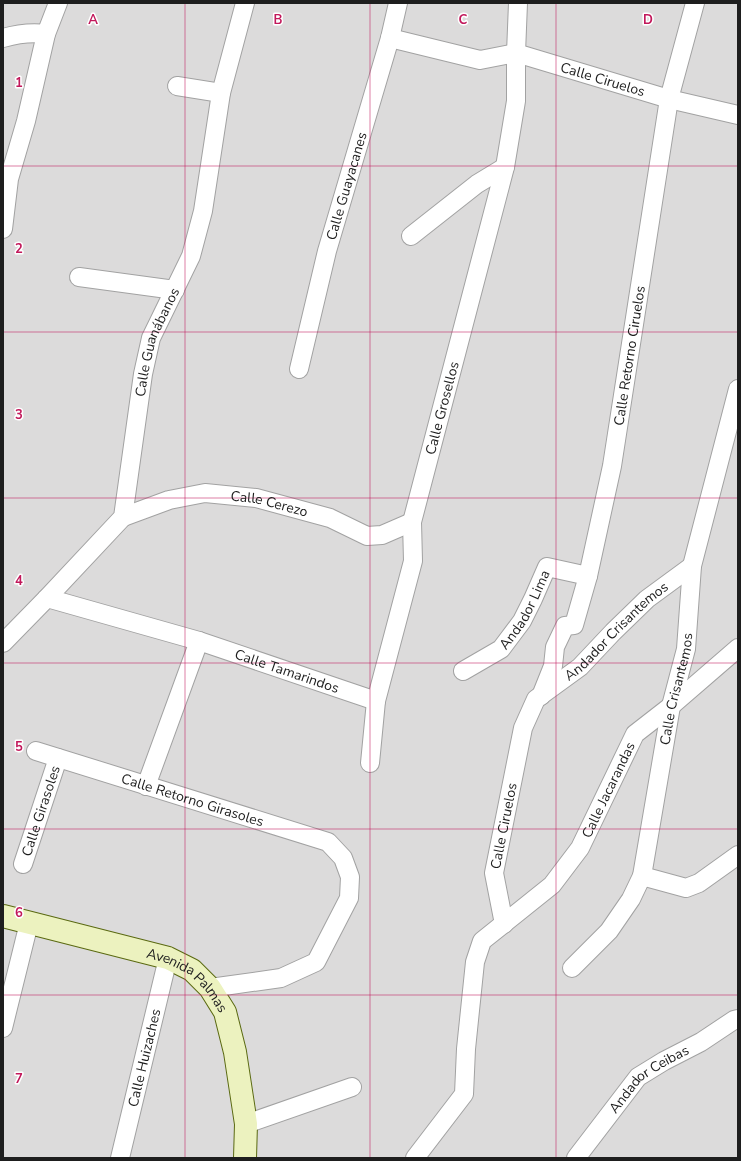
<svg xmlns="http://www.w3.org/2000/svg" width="741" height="1161" viewBox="0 0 741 1161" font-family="'Nunito Sans',sans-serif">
	<rect width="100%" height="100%" fill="#eeece6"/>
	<rect fill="#dcdbdb" x="3" y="3" width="735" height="1155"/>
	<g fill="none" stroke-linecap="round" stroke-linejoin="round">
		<defs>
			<g id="street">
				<path d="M3 38C17 34 31 32 46 34"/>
				<path id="s1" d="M390 38 480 60 516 53 669 99 738 115"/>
				<path d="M177 86 221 93"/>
				<path d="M3 229 9 179 26 121 46 34 58 3"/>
				<path d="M411 236 477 184 505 167"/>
				<path d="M79 277 175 290"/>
				<path id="s2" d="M299 369 327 251 390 38 398 3"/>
				<path id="s3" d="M123 517 169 500 205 493 256 498 330 518 367 536 382 535 412 522"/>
				<path id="s4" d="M47 598 199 641 376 701"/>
				<path id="s5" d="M3 643 47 598 123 517 143 374 151 338 191 256 203 211 221 93 245 3"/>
				<path id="s6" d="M463 671 501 649 522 621 533 599 547 567 588 576"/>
				<path id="s7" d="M541 696 553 666 555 647 565 626 574 625 588 576 612 466 669 99 695 3"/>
				<path id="s8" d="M36 751 328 842 343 858 350 877 349 898 316 962 281 978 210 988"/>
				<path id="s9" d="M370 763 376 701 413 561 412 522 505 167 516 101V53L518 3"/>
				<path d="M146 786 199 641"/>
				<path id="s10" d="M23 864 58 758"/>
				<path d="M642 876 686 888 699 883 738 855"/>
				<path id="s11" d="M504 924 494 873 523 728 536 699 580 667 613 632 647 599 692 566"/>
				<path id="s12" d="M572 968 609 931 631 899 642 876 671 706 686 649 692 566 738 389"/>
				<path d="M3 1028 29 923"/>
				<path d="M246 1124 352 1087"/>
				<path id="s13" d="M120 1158 168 958"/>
				<path id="s14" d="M415 1158 464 1094 466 1049 475 962 482 941 552 885 580 848 635 734 671 706 738 648"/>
				<path id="s15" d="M576 1158 638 1077 664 1061 701 1042 734 1020 738 1019"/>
			</g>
			<g id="secondary">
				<path id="s16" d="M3 916 168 958 192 970 210 988 225 1012 235 1052 246 1124 245 1158"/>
			</g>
		</defs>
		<use href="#street" stroke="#a2a2a2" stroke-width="20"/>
		<use href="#secondary" stroke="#5a6911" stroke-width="24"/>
		<use href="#street" stroke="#fff" stroke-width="18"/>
		<use href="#secondary" stroke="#ecf2bf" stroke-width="22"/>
	</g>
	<path fill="none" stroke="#c2185b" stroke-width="1" stroke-opacity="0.55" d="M185 3V1158M370 3V1158M556 3V1158M3 166H738M3 332H738M3 498H738M3 663H738M3 829H738M3 995H738"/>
	<g text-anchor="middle" stroke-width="3" stroke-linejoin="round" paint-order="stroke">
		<g font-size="14" fill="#1e1e1e" stroke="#fff">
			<text dy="5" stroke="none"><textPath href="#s1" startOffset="220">Calle Ciruelos</textPath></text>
			<text dy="5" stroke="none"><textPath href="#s2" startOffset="189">Calle Guayacanes</textPath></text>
			<text dy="5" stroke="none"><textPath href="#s5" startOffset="353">Calle Guanábanos</textPath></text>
			<text dy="5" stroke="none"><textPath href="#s7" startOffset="359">Calle Retorno Ciruelos</textPath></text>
			<text dy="5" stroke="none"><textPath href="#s9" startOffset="364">Calle Grosellos</textPath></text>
			<text dy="5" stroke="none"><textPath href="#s3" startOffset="151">Calle Cerezo</textPath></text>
			<text dy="5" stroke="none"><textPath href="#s6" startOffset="90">Andador Lima</textPath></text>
			<text dy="5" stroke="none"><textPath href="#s11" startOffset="337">Andador Crisantemos</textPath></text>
			<text dy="5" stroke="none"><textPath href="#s4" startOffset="251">Calle Tamarindos</textPath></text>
			<text dy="5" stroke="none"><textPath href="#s12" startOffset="307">Calle Crisantemos</textPath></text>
			<text dy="5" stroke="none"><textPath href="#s14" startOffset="436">Calle Jacarandas</textPath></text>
			<text dy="5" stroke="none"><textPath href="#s8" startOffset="164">Calle Retorno Girasoles</textPath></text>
			<text dy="5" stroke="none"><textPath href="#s10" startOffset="56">Calle Girasoles</textPath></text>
			<text dy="5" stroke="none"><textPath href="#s11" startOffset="100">Calle Ciruelos</textPath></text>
			<text dy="5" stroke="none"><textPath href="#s16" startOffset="199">Avenida Palmas</textPath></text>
			<text dy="5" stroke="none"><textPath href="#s13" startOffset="103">Calle Huizaches</textPath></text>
			<text dy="5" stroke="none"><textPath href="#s15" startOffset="109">Andador Ceibas</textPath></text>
		</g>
	</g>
	<g font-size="13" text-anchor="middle" font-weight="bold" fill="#c2185b" stroke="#fff" stroke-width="3" stroke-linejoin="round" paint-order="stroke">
		<text x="93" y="24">A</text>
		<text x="278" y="24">B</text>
		<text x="463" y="24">C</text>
		<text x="648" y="24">D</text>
		<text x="19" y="87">1</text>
		<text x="19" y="253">2</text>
		<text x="19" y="419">3</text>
		<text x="19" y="585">4</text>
		<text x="19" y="751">5</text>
		<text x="19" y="917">6</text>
		<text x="19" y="1083">7</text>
	</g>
	<rect width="741" height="1161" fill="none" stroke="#1e1e1e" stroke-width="8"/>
</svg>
